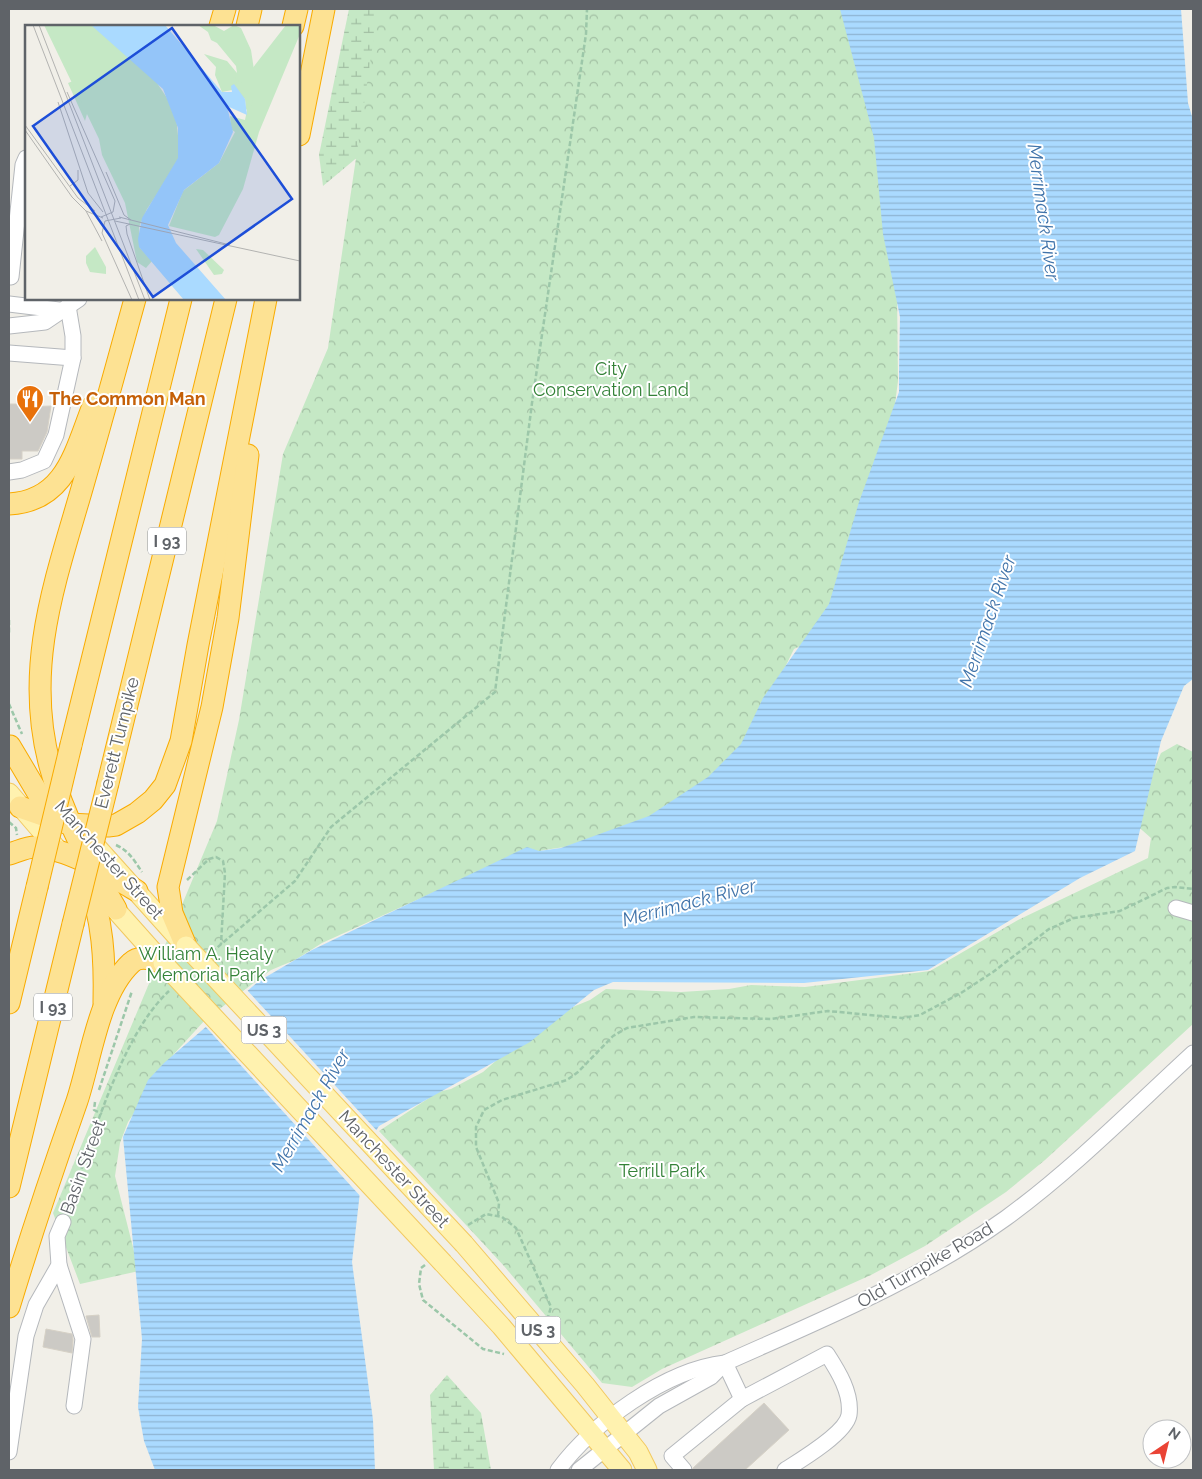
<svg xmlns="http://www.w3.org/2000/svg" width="1202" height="1479" viewBox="0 0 1202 1479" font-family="Raleway,sans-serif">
	<defs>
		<pattern id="wetland-marsh" width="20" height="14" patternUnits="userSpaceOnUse" patternTransform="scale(1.25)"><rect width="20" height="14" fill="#c5e8c5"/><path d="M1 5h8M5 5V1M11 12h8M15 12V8" fill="none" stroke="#a3c0a4"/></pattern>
		<pattern id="park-crowns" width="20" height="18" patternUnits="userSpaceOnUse" patternTransform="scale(1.25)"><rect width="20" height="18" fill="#c5e8c5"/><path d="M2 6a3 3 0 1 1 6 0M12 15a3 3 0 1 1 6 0" fill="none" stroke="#a3c0a4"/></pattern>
		<pattern id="water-rules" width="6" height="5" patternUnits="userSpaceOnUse" patternTransform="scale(1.25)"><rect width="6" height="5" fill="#aadaff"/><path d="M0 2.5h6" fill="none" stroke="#8eb4d2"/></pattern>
	</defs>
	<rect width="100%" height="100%" fill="#f1efe8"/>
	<g fill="url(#wetland-marsh)">
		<path d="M349 9H524L505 34 323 186 319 155Z"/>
		<path d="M447 1375 481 1413 491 1470H434L430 1395Z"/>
	</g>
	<g fill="url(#park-crowns)">
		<path d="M378 9H846L864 61 897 290 898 381 891 435 869 527 813 640 794 649 750 738 689 807 592 843 544 850 505 860 322 943 295 960 271 970 205 1020 174 1054 128 1122 120 1143 115 1176 139 1271 80 1284 53 1213 217 821 239 720 283 454 328 348Z"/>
		<path d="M1177 744 1193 752V1024L1045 1160 1006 1192 925 1246 871 1275 662 1369 632 1387 602 1383 504 1266 379 1131 438 1092 451 1089 483 1072 498 1059 525 1040 537 1036 558 1013 590 1000 606 989 681 992 729 989 751 985 805 987 930 971 1018 920 1148 858 1151 838 1134 823 1144 791 1161 753Z"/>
	</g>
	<path fill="url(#water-rules)" d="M840 9H1181L1188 103 1193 120V679L1184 686 1161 741 1135 851 1080 878 928 970 804 983 613 982 594 990 530 1042 379 1126 365 1148 352 1262 373 1420 375 1470H155L144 1441 138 1407 142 1339 123 1137 148 1080 164 1063 259 981 312 950 527 847 539 851 561 848 649 816 708 777 741 744 763 698 829 604 859 502 899 392V372L900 317 883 234 874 138Z"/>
	<path fill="#f1efe8" d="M246 989 378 1132 368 1149 362 1198 204 1025Z"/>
	<g fill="#cccac5" stroke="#d6d1c6">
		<path d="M9 404H21V407L51 406 47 432 38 451H22V459H9Z"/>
		<path d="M99 1315 100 1337H92L86 1316Z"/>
		<path d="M46 1329 72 1334 73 1340 72 1353 43 1347Z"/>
		<path d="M764 1403 789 1430 745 1470H693V1468Z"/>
	</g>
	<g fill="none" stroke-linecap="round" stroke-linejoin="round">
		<defs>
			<g id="minor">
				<path d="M11 277 23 165 26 158"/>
				<path d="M9 304 59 310"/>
				<path d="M9 326 45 322 79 299"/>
				<path d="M9 353 73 358"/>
				<path d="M9 472 22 470 44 461 56 435 73 358V336L68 306"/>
				<path d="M1176 908 1193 913"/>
				<path d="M59 1265 83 1339 74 1406"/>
				<path d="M725 1363 742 1399"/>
				<path d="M9 1452 26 1336 36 1305 59 1265 57 1236 63 1222"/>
				<path d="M558 1470C593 1423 665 1370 725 1363 821 1320 920 1280 1006 1218 1073 1169 1132 1109 1193 1053"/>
				<path d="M579 1470 659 1406 711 1377 725 1363"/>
				<path d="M684 1470 672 1456 742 1399 827 1354C838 1371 852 1393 849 1415 846 1433 801 1460 785 1470"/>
			</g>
			<g id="major">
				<path d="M9 793 57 849"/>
				<path d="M85 834 180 940"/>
				<path d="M106 899 163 963"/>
				<path d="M464 1244 585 1385 638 1452 647 1470"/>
				<path d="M443 1263 501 1326 622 1470"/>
			</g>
			<g id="highway">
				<path d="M220 26 225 9"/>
				<path d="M247 26 251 9"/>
				<path d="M293 26 297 9"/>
				<path d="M299 135 324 9"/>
				<path d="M9 504C66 501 75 451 93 406"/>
				<path d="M71 745 181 299"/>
				<path d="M10 746 55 822"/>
				<path d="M108 783 226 299"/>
				<path d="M20 807 69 824 108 826 116 825 137 813 153 800 165 785 181 741 198 645 266 299"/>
				<path d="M9 854C17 852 26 847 35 847 68 848 109 874 137 891"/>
				<path d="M87 879C103 918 105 961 104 1003"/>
				<path d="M116 909C89 862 64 819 50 766 23 666 56 579 83 485 101 423 118 361 135 299"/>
				<path d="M186 946 172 913 168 887 212 707 228 618 248 455"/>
				<path d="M9 1003 37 887"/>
				<path d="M9 1187 73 924"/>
				<path d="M9 1307C30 1238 53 1169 77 1101 91 1059 98 994 131 963 140 954 153 960 163 963"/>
			</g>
		</defs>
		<use href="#minor" stroke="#b5b8bc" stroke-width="17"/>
		<use href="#major" stroke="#f2c960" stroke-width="21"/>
		<use href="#highway" stroke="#f9ab00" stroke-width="23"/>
		<g stroke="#9cc7a9" stroke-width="2.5" stroke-dasharray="5 2.5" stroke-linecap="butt">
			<path d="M9 620V635"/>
			<path d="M9 704 22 734"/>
			<path d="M9 822 16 828 17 835"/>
			<path d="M116 845C129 851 134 860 142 872"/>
			<path d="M187 880 209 859 216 857 223 861 225 873 221 944"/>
			<path d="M212 952 295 881 331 827 495 692 532 403 586 34 587 9"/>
			<path d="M99 1090 132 991"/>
			<path d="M95 1102 94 1110 102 1114"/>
			<path d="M67 1211C90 1147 120 1036 169 991"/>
			<path d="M498 1216 499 1203 476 1147V1127L484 1110 502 1100 567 1080 578 1072 613 1036 627 1028 694 1017 771 1019 828 1011 902 1018 920 1015 961 993 993 972 1049 929 1074 918 1120 911 1167 888 1175 887 1193 889"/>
			<path d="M468 1225 486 1214 502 1217 516 1228 551 1307 548 1317"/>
			<path d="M425 1265 421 1268 419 1284 423 1300 483 1349 504 1354"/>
		</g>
		<use href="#minor" stroke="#fff" stroke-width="15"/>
		<use href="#major" stroke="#fff2af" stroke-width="19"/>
		<use href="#highway" stroke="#fde293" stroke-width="21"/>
		<defs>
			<g id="major-bridge">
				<path d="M186 946 464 1244"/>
				<path d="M163 963 443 1263"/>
			</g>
			<g id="highway-bridge">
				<path d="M37 887 71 745"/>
				<path d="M73 924 108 783"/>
			</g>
		</defs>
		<use href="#major-bridge" stroke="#f2c960" stroke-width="21" stroke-linecap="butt"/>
		<use href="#highway-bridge" stroke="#f9ab00" stroke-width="23" stroke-linecap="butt"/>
		<use href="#major-bridge" stroke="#fff2af" stroke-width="19"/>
		<use href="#highway-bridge" stroke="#fde293" stroke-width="21"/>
	</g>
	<defs>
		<symbol id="restaurant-pin" viewBox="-11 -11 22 30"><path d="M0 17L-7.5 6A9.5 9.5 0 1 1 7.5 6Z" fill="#e8710a" stroke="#fff"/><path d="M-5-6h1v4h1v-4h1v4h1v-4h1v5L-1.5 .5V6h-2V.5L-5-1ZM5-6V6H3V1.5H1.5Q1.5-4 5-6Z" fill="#fff"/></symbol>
	</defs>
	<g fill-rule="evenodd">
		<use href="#restaurant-pin" x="14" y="383" width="32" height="43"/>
	</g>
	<g text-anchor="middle" stroke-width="4" stroke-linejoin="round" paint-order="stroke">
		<g fill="#fff" stroke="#8f9295" stroke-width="1">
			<rect x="148" y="527.5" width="38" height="27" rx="4"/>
			<rect x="34" y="993.5" width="38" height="27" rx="4"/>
			<rect x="241.5" y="1016.5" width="45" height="27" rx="4"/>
			<rect x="515.5" y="1316.5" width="45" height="27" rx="4"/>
		</g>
		<g font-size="16" font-weight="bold" fill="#5f6368">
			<text x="167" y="547">I 93</text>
			<text x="53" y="1013">I 93</text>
			<text x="264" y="1036">US 3</text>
			<text x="538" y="1336">US 3</text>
		</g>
		<g font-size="18" fill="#348238" stroke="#fff">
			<text x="611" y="375">City<tspan x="611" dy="21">Conservation Land</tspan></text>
			<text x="206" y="960">William A. Healy<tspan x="206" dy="21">Memorial Park</tspan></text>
			<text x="662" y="1177">Terrill Park</text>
		</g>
		<g font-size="18" font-weight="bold" fill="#c56008" stroke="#fff" text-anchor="start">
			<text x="49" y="405">The Common Man</text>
		</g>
		<g font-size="18" fill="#5f6368" stroke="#fff">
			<text transform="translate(117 743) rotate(-76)" y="6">Everett Turnpike</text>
			<text transform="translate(109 860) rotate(48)" y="6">Manchester Street</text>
			<text transform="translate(83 1167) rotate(-70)" y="6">Basin Street</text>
			<text transform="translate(394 1169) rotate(47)" y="6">Manchester Street</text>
			<text transform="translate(925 1265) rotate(-30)" y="6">Old Turnpike Road</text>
		</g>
		<g font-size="19" font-style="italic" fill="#4174aa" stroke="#fff">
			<text transform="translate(1044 212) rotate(82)" y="7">Merrimack River</text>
			<text transform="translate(987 621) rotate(-71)" y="7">Merrimack River</text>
			<text transform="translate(689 902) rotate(-15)" y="7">Merrimack River</text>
			<text transform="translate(310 1110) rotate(-60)" y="7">Merrimack River</text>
		</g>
	</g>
	<g transform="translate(25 25)">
		<rect width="275" height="275" fill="#f1efe8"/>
		<path d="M173 0H188L199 6 209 0 216 3 226 25 229 45 231 84 226 89 221 84 220 74 207 65 197 67 190 50 191 42 179 29 202 36 212 48 211 41 192 18 186 15 183 7ZM61 51 69 64 60 96 43 58ZM70 222 81 242V249L65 247 61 238V231ZM171 224 178 225 199 245 197 249 189 250Z" fill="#c5e8c5"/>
		<path d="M19 0H67L130 55 146 79 151 91 155 130 153 138 122 184 114 202 115 223 127 236 121 243 112 237 100 178 77 130 74 114ZM261 0H275V9L234 107 218 164 194 210 190 212 144 201 158 166 194 138 210 107 206 104 205 91 220 95 223 80 229 81 227 75 217 70 208 51 216 58Z" fill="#c5e8c5"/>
		<path d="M66 0H140L197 67H207L206 61 209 59 220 74 222 90 202 81 208 107 194 138 159 165 143 200 151 218 201 275H159L114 222 113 214 117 193 153 133V103L138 64Z" fill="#aadaff"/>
		<path fill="none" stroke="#b3b3b1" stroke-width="1" d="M8 0 114 275M14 0 120 275M42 67 90 176 88 187 76 192M33 77 63 168 78 187M0 100 53 173 70 186M0 105 47 172 61 186 78 193M81 147 99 190 106 195M45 161 53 155V145M61 186 77 216M94 192 205 220M96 193 80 196 77 208 107 275M90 196 275 236M105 199 101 201 102 209 125 275"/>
		<path fill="#1d4ed8" fill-opacity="0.15" stroke="#1d4ed8" stroke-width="2.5" d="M147 3 267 174 128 272 8 101Z"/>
		<rect width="275" height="275" fill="none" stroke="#5f6368" stroke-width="2.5"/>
	</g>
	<rect width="1202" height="1479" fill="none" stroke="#5f6368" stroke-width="20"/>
	<g transform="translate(1167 1444) rotate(35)"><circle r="24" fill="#ffffff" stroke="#bfc1c3"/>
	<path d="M0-4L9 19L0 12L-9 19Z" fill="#ea4335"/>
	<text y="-8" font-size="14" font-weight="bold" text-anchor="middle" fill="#5f6368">N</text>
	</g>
</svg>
